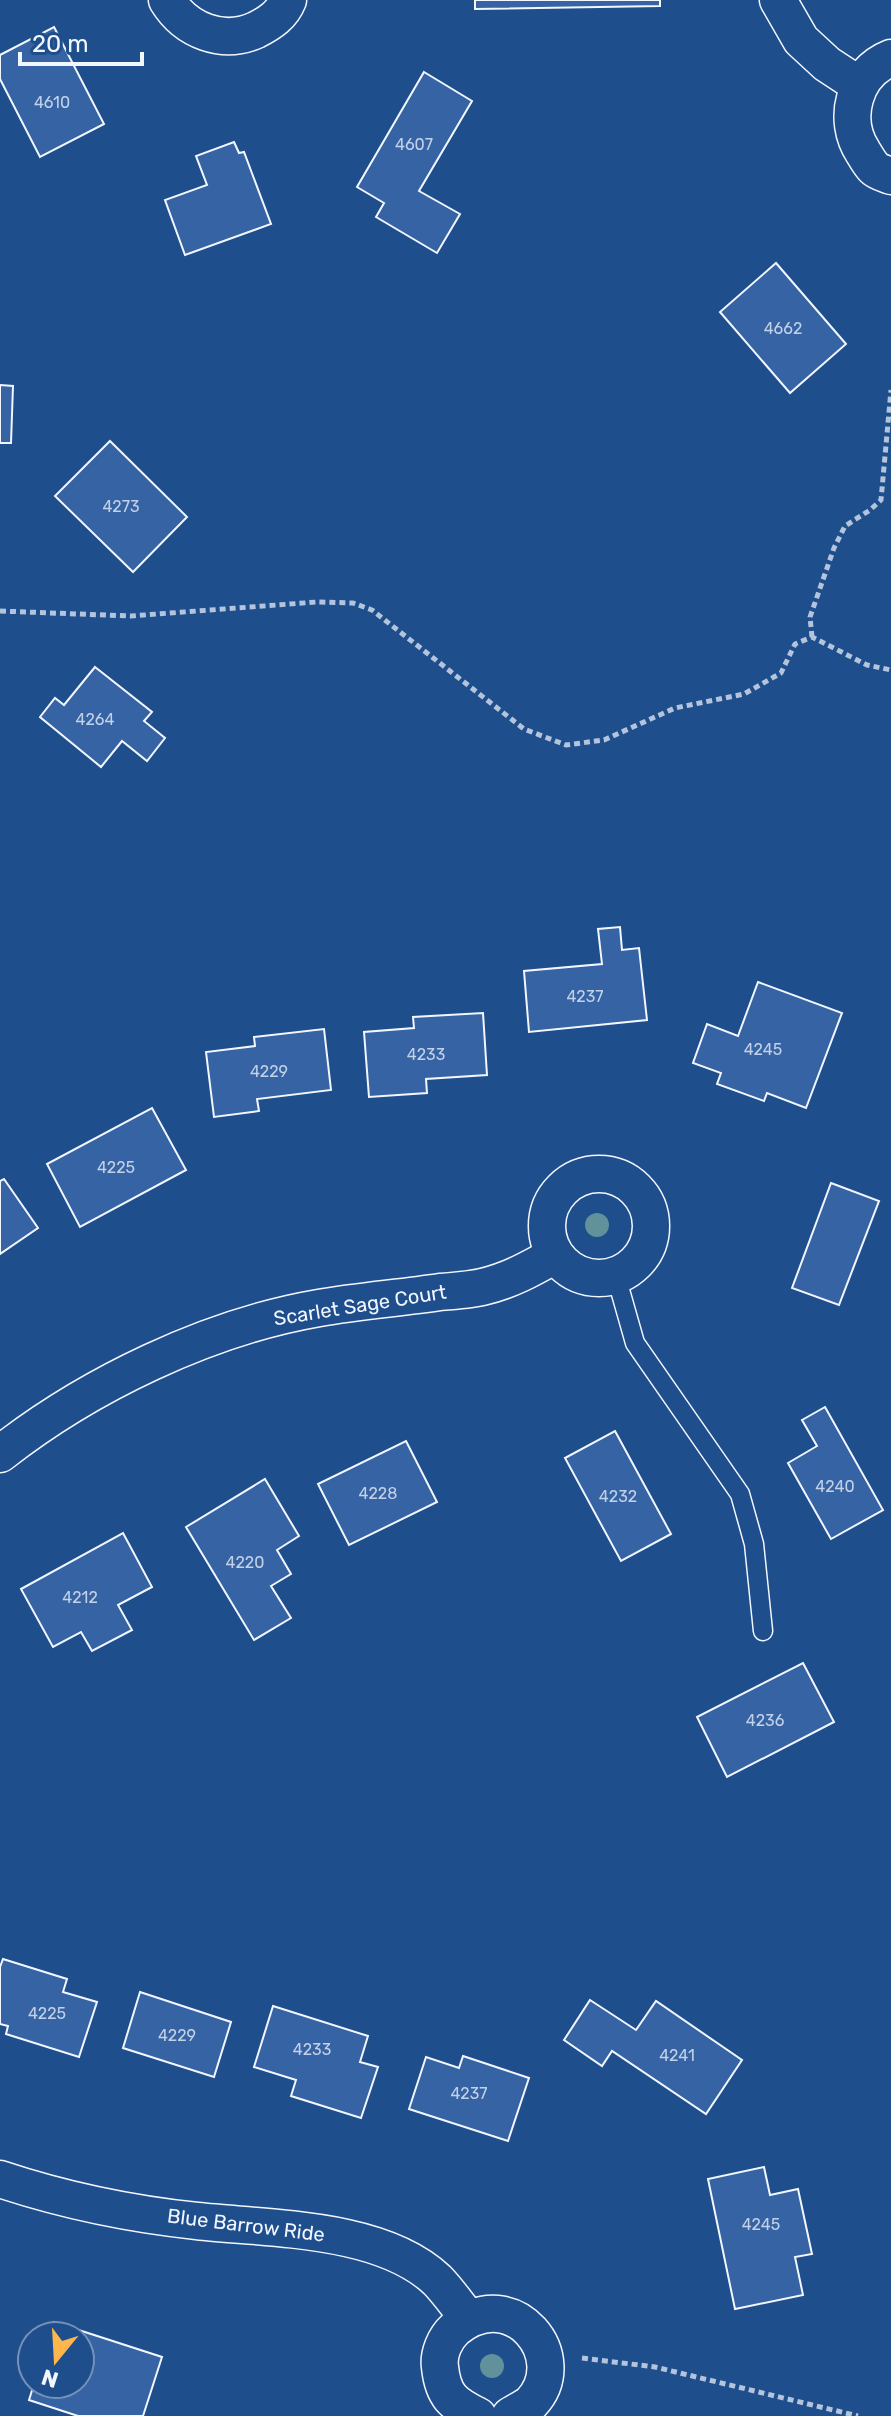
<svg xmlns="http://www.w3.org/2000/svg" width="891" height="2416" viewBox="0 0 891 2416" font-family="Rubik,sans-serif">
	<rect width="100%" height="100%" fill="#1f4e8c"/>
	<g fill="#3563a3" stroke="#f2f6ff" stroke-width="2">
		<path d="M475 0H660V6L475 9Z"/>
		<path d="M54 27 104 124 40 157 0 79V55Z"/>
		<path d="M424 72 472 101 419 191 460 214 437 253 376 217 384 203 357 187Z"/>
		<path d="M234 142 239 153 244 152 271 224 185 255 165 200 207 185 196 156Z"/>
		<path d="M776 263 846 344 790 393 720 312Z"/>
		<path d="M0 385 13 386 11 443H0Z"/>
		<path d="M110 441 187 517 133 572 55 496Z"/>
		<path d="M95 667 152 712 144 721 165 738 147 761 122 741 101 767 40 717 55 698 64 705Z"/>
		<path d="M620 927 622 950 639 948 647 1020 529 1032 524 971 602 964 598 929Z"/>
		<path d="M758 982 842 1013 806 1108 767 1093 764 1101 717 1084 721 1073 693 1063 707 1024 738 1036Z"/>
		<path d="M483 1013 487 1075 426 1079 427 1093 369 1097 364 1032 414 1028 413 1017Z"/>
		<path d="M324 1029 331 1090 257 1099 259 1111 214 1117 206 1052 255 1046 254 1037Z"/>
		<path d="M152 1108 186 1170 80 1227 47 1164Z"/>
		<path d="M4 1179 38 1228 0 1254V1181Z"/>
		<path d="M831 1183 879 1201 839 1305 792 1288Z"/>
		<path d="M825 1407 883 1510 831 1539 788 1463 817 1446 802 1420Z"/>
		<path d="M615 1431 671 1534 621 1561 565 1458Z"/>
		<path d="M406 1441 437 1502 349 1545 318 1484Z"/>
		<path d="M265 1479 299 1536 277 1550 291 1574 271 1586 291 1618 254 1640 186 1527Z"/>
		<path d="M123 1533 152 1587 118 1605 132 1630 92 1651 81 1632 53 1647 21 1589Z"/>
		<path d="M803 1663 834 1722 727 1777 697 1717Z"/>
		<path d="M3 1959 67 1979 63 1992 97 2002 79 2057 6 2034 8 2026 0 2024V1967Z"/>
		<path d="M140 1992 231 2022 214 2077 123 2048Z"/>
		<path d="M590 2000 636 2030 656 2001 742 2060 706 2114 612 2051 602 2066 564 2040Z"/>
		<path d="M273 2006 368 2036 360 2062 378 2067 361 2118 291 2096 296 2080 254 2067Z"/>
		<path d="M463 2056 529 2078 508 2141 409 2109 426 2057 459 2068Z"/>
		<path d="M764 2167 770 2195 798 2189 812 2254 795 2257 803 2295 735 2309 708 2179Z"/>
		<path d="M54 2322 162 2357 143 2416H78L29 2400 34 2384H80V2336H49Z"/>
	</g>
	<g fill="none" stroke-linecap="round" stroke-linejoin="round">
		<defs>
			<path id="lane" d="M616 1276 635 1343 740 1494 754 1544 763 1631"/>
			<g id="street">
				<path d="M167 0C186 31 223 45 256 30 270 23 282 15 288 0"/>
				<path d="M778 0 801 40 827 64 859 85"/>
				<path d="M891 58C853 73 842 120 863 152 866 157 870 164 874 168 878 172 886 174 891 176"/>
				<circle cx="599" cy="1226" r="52"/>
				<path d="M0 1454C88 1385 208 1327 319 1308 359 1301 400 1298 440 1292 454 1291 469 1290 482 1287 509 1281 532 1268 555 1255"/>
				<path d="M0 2179C63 2200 131 2214 197 2221 270 2229 381 2227 437 2280 448 2291 458 2306 468 2318"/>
				<path d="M478 2416C453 2404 443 2396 440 2367 438 2354 445 2338 455 2329 513 2281 574 2358 531 2403 525 2408 516 2412 510 2416"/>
			</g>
		</defs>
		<use href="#lane" stroke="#f2f6ff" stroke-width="21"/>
		<use href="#street" stroke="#f2f6ff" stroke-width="39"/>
		<g stroke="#b3c4dc" stroke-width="5" stroke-dasharray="6 4" stroke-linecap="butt">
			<path d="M0 611 131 616 317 602 353 603 372 610 524 729 566 745 604 740 675 708 744 694 781 673 795 644 812 637 867 665 891 670"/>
			<path d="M812 637 810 617 834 548 845 526 870 510 881 500 891 390"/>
			<path d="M582 2358 655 2367 858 2416"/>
		</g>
		<use href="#lane" stroke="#1f4e8c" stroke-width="18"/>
		<use href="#street" stroke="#1f4e8c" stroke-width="36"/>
	</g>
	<g fill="#61919a">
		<circle cx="597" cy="1225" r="12"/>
		<circle cx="492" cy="2366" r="12"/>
	</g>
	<g text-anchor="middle" stroke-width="6" stroke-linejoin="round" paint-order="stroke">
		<g font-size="16" fill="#c3d1e8">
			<text x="52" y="108">4610</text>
			<text x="414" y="150">4607</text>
			<text x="783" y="334">4662</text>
			<text x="121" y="512">4273</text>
			<text x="95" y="725">4264</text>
			<text x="585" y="1002">4237</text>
			<text x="763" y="1055">4245</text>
			<text x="426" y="1060">4233</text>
			<text x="269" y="1077">4229</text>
			<text x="116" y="1173">4225</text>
			<text x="835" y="1492">4240</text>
			<text x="378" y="1499">4228</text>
			<text x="618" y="1502">4232</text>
			<text x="245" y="1568">4220</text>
			<text x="80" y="1603">4212</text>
			<text x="765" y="1726">4236</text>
			<text x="47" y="2019">4225</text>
			<text x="177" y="2041">4229</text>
			<text x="312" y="2055">4233</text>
			<text x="677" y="2061">4241</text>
			<text x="469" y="2099">4237</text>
			<text x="761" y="2230">4245</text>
		</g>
		<g font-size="20" fill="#f2f6ff" stroke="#1f4e8c">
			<text transform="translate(360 1305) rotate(-9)" y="7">Scarlet Sage Court</text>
			<text transform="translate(246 2225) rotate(7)" y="7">Blue Barrow Ride</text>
		</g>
	</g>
	<g transform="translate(56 2360) rotate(198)"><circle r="38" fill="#1f4e8c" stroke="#7391ba" stroke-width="2"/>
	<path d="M0-6L14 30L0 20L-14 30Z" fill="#ffb74d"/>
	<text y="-12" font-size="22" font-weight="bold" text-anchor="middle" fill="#f2f6ff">N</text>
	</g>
	<path d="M20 52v12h122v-12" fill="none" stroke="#f2f6ff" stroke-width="4"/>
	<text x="32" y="52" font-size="24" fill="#f2f6ff" stroke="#1f4e8c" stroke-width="6" paint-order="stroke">20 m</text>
</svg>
